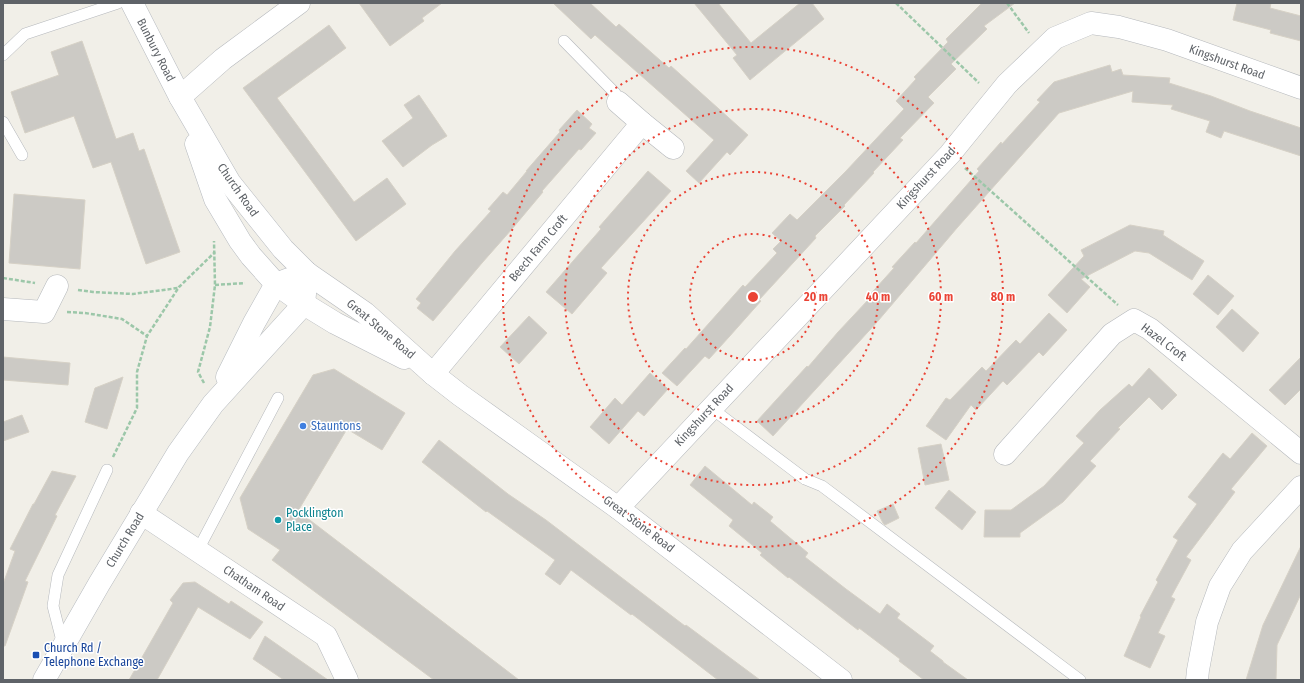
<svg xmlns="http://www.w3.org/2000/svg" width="1304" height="683" viewBox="0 0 1304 683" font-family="'Fira Sans Condensed',sans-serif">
	<rect width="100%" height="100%" fill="#f1efe8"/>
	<g fill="#cccac5" stroke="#d6d1c6">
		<path d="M359 3H442L422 18 424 21 390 46Z"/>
		<path d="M553 3H590L616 27 619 24 669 68 671 66 748 135 730 155 727 152 699 183 686 171 714 140 595 35 591 39Z"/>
		<path d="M694 3H718L751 43 800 3H812L824 19 750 80 733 58 737 55Z"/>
		<path d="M982 3H1015L984 26 987 29 951 64 956 69 928 97 934 103 900 138 903 140 873 172 874 173 844 205 845 206 815 236 816 238 759 300 761 301 729 337 709 359 705 356 677 386 662 373 685 348 686 349 743 285 745 287 777 253 773 249 781 241 772 233 790 214 797 220 846 171 904 109 896 101 916 79 914 77 948 42 946 39Z"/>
		<path d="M1237 3H1271L1270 8 1301 16V41L1270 33 1271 30 1233 20Z"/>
		<path d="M329 25 346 48 277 98 354 202 387 178 406 204 356 241 243 88Z"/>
		<path d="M82 41 116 139 133 133 139 151 144 149 180 252 146 264 111 162 93 168 74 116 25 133 11 92 59 75 51 52Z"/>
		<path d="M1110 65 1112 72 1121 69 1123 75 1170 78 1169 83 1211 96 1250 111 1301 128V156L1224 131 1221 138 1206 132 1210 121 1171 109 1173 105 1132 102 1133 91 1059 113 957 228 878 321 773 436 757 421 807 366 808 367 838 332 868 300 866 299 894 268 892 267 915 242 916 243 979 171 977 169 1001 142 1002 144 1040 102 1037 100 1054 82Z"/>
		<path d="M419 95 447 136 432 145 403 167 382 141 413 118 404 105Z"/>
		<path d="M577 110 592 124 589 128 596 133 581 150 579 149 542 191 543 192 512 229 482 263 433 321 417 308 421 303 416 299 455 251 491 211 488 209 503 192 507 195 527 171H526L560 132 559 130Z"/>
		<path d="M648 171 671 191 601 268 607 273 572 314 546 292 601 229 599 227Z"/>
		<path d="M14 194 85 200 80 269 9 263Z"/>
		<path d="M1130 225 1164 231 1163 235 1204 261 1192 280 1149 253 1135 251 1081 279 1090 287 1067 313 1048 295 1084 256 1081 250Z"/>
		<path d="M1208 275 1234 296 1218 315 1193 294Z"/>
		<path d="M1232 309 1259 333 1243 352 1216 327Z"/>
		<path d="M1049 313 1067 330 1043 356 1039 352 1007 385 1003 381 976 410 971 405 946 440 926 426 946 398 950 400 982 367 986 371 1016 340 1020 344Z"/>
		<path d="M529 316 547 333 519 364 500 347Z"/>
		<path d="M3 357 70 363 68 385 3 380Z"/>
		<path d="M1301 357V389L1285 405 1269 390Z"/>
		<path d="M1149 368 1177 395 1162 410 1149 397 1118 428 1120 429 1090 461 1096 466 1063 502 1020 533V537H984L985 510H1011L1044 486 1084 443 1076 436 1100 410 1129 384 1132 387Z"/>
		<path d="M334 369 405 413 382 450 347 429 298 511 519 680H434L272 560 280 550 248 529 240 498 313 375Z"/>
		<path d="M650 373 668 389 644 416 638 411 609 444 590 427 615 398 622 405Z"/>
		<path d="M123 377 107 429 85 422 95 388Z"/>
		<path d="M22 415 29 432 3 441V422Z"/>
		<path d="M1252 433 1267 446 1231 489 1235 492 1186 557 1191 560 1171 597 1175 599 1158 633 1165 636 1150 668 1124 656 1141 617 1140 616 1158 582 1156 580 1178 540 1173 537 1197 504 1188 497 1223 453 1230 459Z"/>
		<path d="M439 440 508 494 546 520 685 626 686 625 760 680H718L632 614 631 615 571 570 560 585 545 574 555 560 487 511 486 512 422 462Z"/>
		<path d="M941 444 949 480 925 485 918 448Z"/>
		<path d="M705 466 752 505 754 502 773 517 770 521 808 553 805 557 846 589 880 614 887 604 900 614 897 618 934 646 930 651 943 661V662L968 680H924L899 661 900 659 859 628 858 630 789 577 788 578 760 555 762 553 729 526 733 520 690 485Z"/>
		<path d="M52 471 76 476 55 515 57 516 25 581 28 582 5 646H3V584L15 551 10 549 33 504H34Z"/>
		<path d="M949 490 976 512 962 530 935 508Z"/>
		<path d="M893 504 899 518 885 525 883 523 877 511Z"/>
		<path d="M1301 546V594L1277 645 1276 680H1246L1263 625Z"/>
		<path d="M195 582 229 604 231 601 263 622 250 639 198 607 157 680H129L173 603 170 600 183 583Z"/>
		<path d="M265 636 328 680H284L253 659Z"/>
	</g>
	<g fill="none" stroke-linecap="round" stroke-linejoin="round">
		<defs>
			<g id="service">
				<path d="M564 41 615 93 618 102"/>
				<path d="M3 55 25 34 118 3"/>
				<path d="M3 122 22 155"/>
				<path d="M711 408 805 479 822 486 1080 680"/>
				<path d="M198 550 278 398"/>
				<path d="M63 645 53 606 58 575 107 470"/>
			</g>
			<g id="minor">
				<path d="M618 102 642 123"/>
				<path d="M3 309 44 312 57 286"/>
				<path d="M433 374 642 123 673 148"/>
				<path d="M1005 454 1112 334 1134 320 1150 329 1301 453"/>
				<path d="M618 508 950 154 1007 84 1055 38 1091 23 1119 27 1167 40 1301 88"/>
				<path d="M141 513 326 636 347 680"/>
				<path d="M1197 680 1198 670 1207 622 1220 586 1242 551 1301 487"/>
			</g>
			<g id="tertiary">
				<path d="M180 97 223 59 299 3"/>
				<path d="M307 273 365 313 433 374 460 395 618 508 841 680"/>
				<path d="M304 304 335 323 404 358"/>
			</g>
			<g id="secondary">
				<path d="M132 3 180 97 230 183 283 249 307 273"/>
				<path d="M196 144 215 199 240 241 251 256 276 284 304 304"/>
				<path d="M227 377 254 323 276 284 289 279"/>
				<path d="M44 680 99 584 178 453 213 404 304 304 307 273"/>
			</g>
		</defs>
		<use href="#service" stroke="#b5b8bc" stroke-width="12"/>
		<use href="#minor" stroke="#b5b8bc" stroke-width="23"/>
		<use href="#tertiary" stroke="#b5b8bc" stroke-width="23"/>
		<use href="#secondary" stroke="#b6babf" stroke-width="23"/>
		<g stroke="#9cc7a9" stroke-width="2.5" stroke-dasharray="4 2" stroke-linecap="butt">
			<path d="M896 3 979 83"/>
			<path d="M1007 3 1029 33"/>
			<path d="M965 168 1118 305"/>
			<path d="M3 278 35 283"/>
			<path d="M215 285 245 283"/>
			<path d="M78 290 93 292 133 294 178 288"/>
			<path d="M67 312 85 313 122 319 147 336"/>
			<path d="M204 383 198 372 210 327 215 285 214 241"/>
			<path d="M113 457 137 408V372L147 336 179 287 215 252"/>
		</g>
		<use href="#service" stroke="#fff" stroke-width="11"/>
		<use href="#minor" stroke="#fff" stroke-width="22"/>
		<use href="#tertiary" stroke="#fff" stroke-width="22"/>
		<use href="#secondary" stroke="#fff" stroke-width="22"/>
	</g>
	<g fill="none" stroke="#ea4335" stroke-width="2" stroke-dasharray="2 4">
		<circle cx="753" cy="297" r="63"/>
		<circle cx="753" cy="297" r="125"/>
		<circle cx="753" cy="297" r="188"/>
		<circle cx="753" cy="297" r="250"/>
	</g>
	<circle fill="#3f7fe0" stroke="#fff" stroke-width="1.5" cx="303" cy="426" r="4"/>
	<circle fill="#0f9aa8" stroke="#fff" stroke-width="1.5" cx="278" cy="520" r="4"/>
	<rect fill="#1a4fb4" stroke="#fff" stroke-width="1.5" x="32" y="651" width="8" height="8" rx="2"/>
	<g text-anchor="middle" stroke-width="3" stroke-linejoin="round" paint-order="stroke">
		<g font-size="12" fill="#5f6368" stroke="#fff">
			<text transform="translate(156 50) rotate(63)" y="4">Bunbury Road</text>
			<text transform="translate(1227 62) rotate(20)" y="4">Kingshurst Road</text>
			<text transform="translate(926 178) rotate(-47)" y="4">Kingshurst Road</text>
			<text transform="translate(238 190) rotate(55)" y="4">Church Road</text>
			<text transform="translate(538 248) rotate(-50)" y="4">Beech Farm Croft</text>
			<text transform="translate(381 329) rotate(40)" y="4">Great Stone Road</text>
			<text transform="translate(1164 342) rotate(37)" y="4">Hazel Croft</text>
			<text transform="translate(704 415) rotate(-47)" y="4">Kingshurst Road</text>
			<text transform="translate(639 524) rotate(37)" y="4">Great Stone Road</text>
			<text transform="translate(125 540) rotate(-59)" y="4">Church Road</text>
			<text transform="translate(254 588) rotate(34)" y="4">Chatham Road</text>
		</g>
		<g font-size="12" fill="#366cbe" stroke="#fff" text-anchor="start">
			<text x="311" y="430">Stauntons</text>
		</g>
		<g font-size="12" fill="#0d838f" stroke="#fff" text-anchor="start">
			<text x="286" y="517">Pocklington<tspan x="286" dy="14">Place</tspan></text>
		</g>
		<g font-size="12" fill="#164399" stroke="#fff" text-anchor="start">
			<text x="44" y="652">Church Rd /<tspan x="44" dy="14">Telephone Exchange</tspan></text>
		</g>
	</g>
	<circle cx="753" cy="297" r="6" fill="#ea4335" stroke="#fff" stroke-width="2"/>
	<g font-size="12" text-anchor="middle" font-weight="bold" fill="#ea4335" stroke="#fff" stroke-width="3" stroke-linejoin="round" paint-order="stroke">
		<text x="816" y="301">20 m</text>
		<text x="878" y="301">40 m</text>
		<text x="941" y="301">60 m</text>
		<text x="1003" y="301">80 m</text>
	</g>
	<rect width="1304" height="683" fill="none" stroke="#5f6368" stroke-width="8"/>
</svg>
